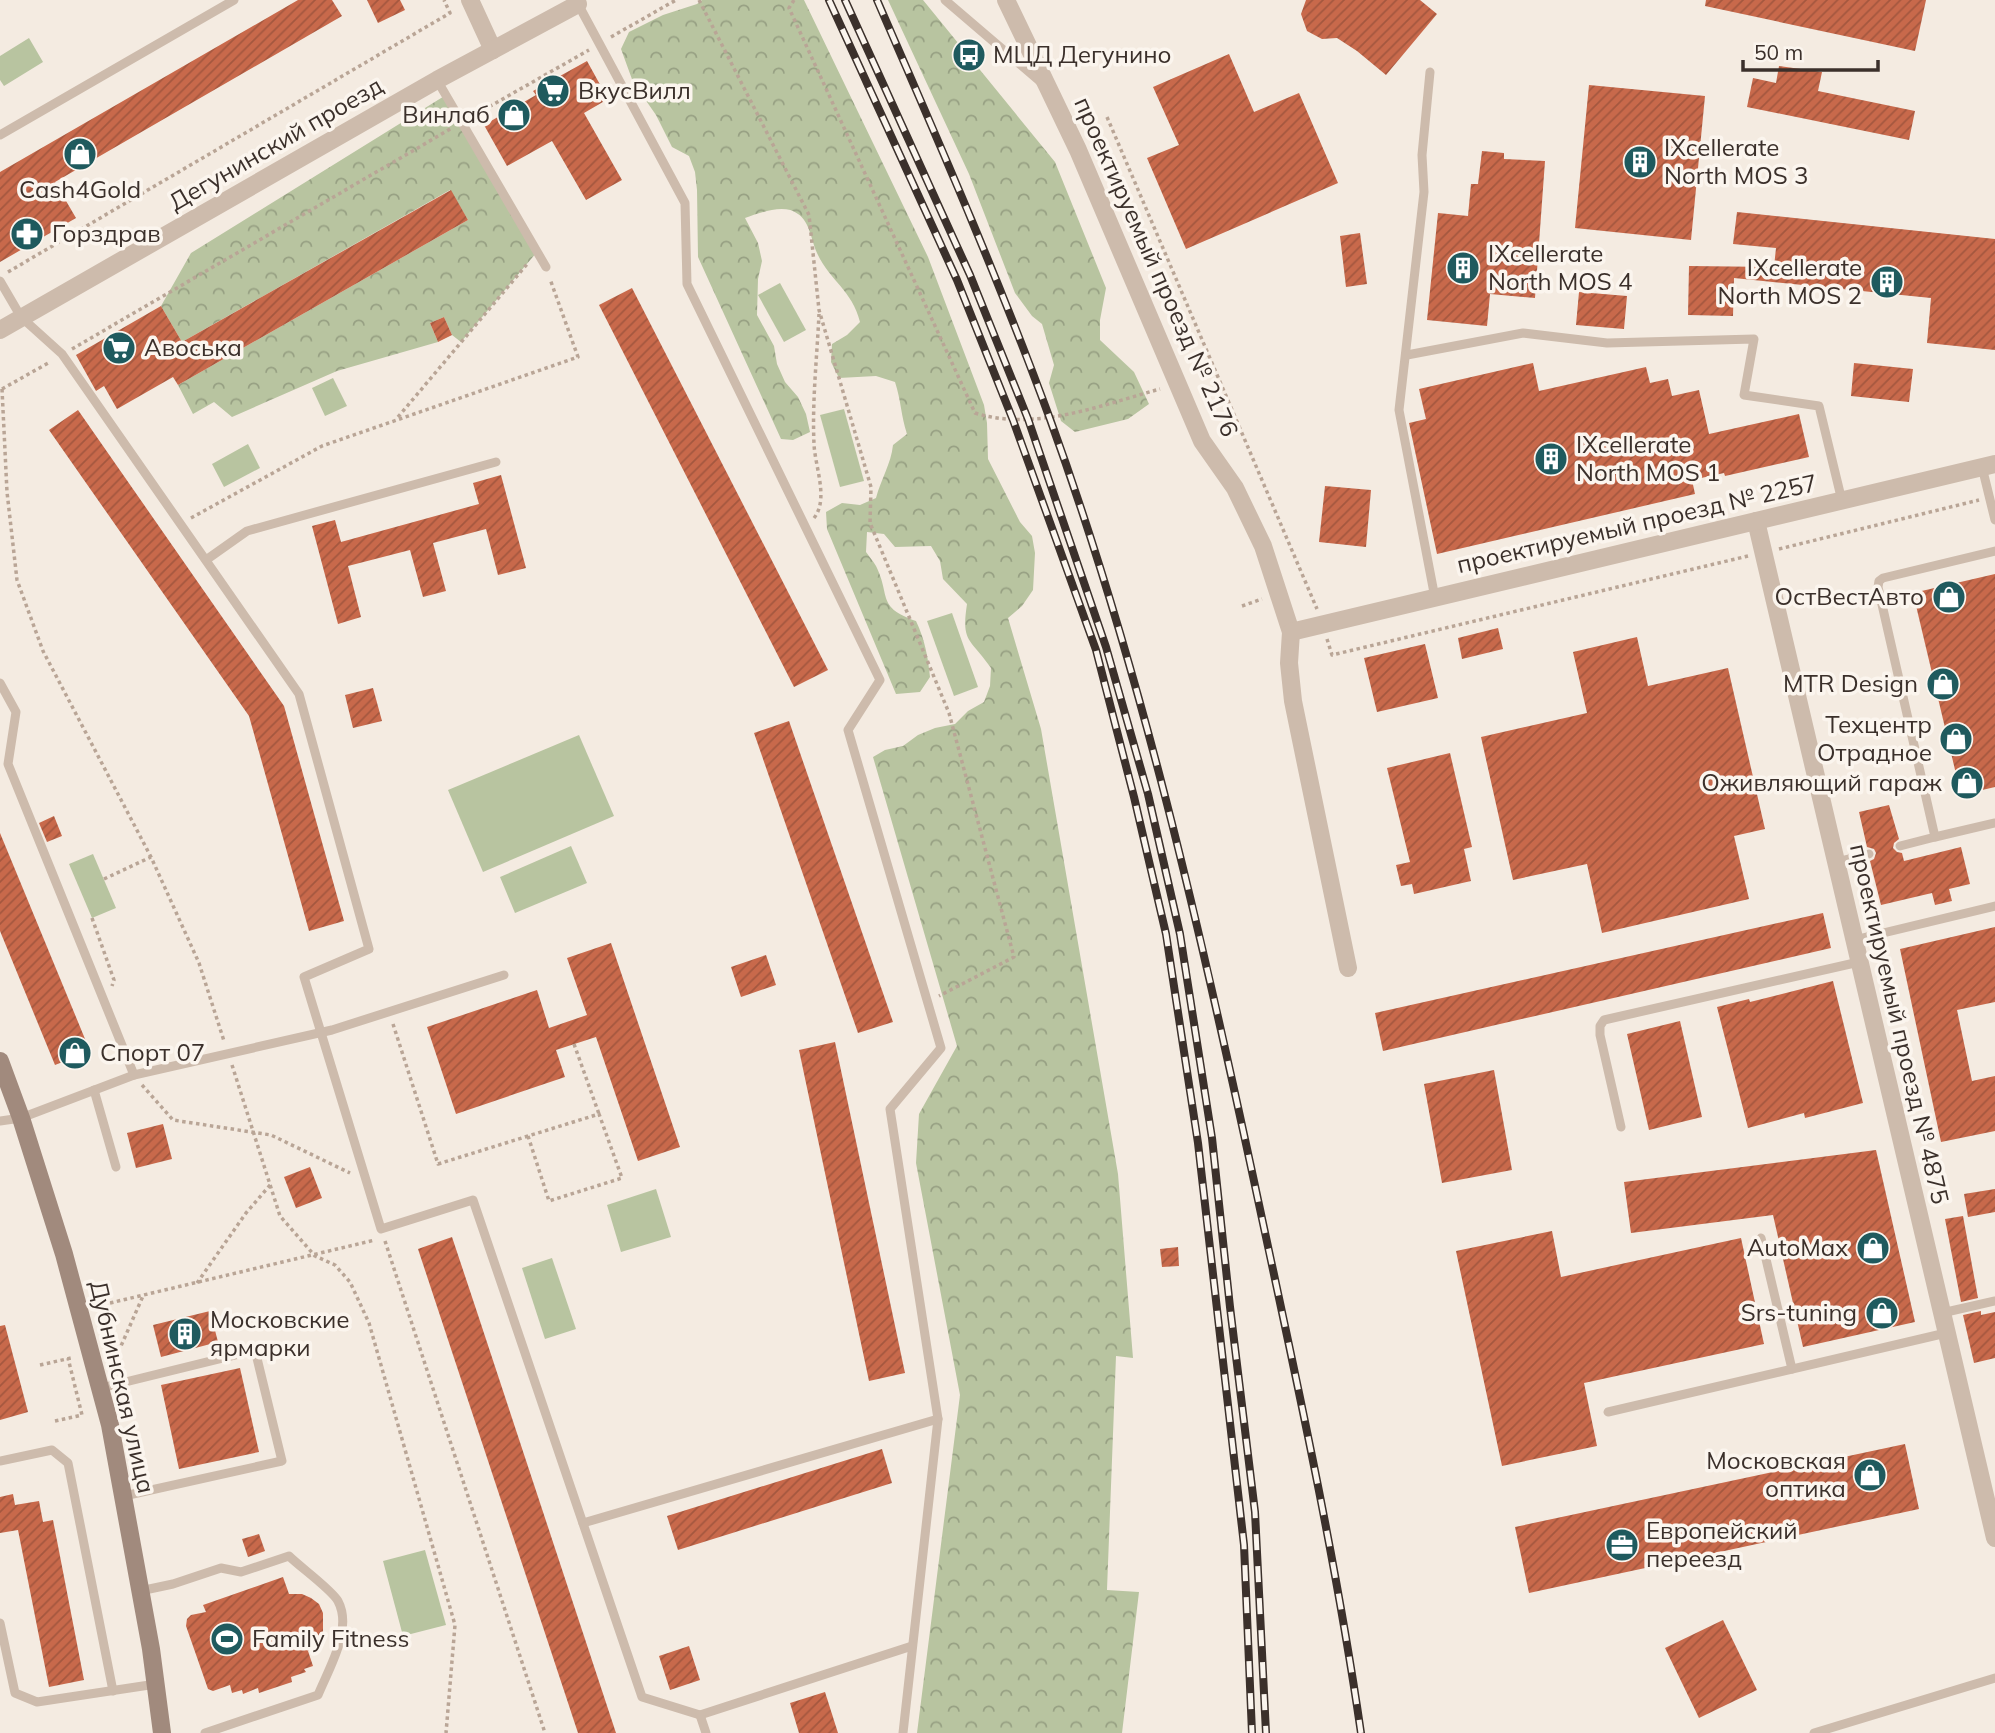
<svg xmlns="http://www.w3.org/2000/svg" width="1995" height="1733" viewBox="0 0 1995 1733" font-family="Mulish,sans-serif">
	<defs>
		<pattern id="forest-crowns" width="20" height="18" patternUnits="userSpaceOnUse" patternTransform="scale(1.75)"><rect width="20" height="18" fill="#b8c4a0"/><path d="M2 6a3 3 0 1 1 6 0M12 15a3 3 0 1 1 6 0" fill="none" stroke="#97a083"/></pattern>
		<pattern id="building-hatch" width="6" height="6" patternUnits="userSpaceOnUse" patternTransform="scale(1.75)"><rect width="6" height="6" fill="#c8694b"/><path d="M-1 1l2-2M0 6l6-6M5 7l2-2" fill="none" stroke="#a4573f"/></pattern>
	</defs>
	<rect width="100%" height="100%" fill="#f4ebe1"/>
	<g fill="#b8c4a0">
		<path d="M29 38 43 62 4 86 0 80V56Z"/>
		<path d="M780 283 806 330 784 342 758 295Z"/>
		<path d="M333 378 347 406 325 416 312 388Z"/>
		<path d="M844 409 864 481 840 487 820 415Z"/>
		<path d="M248 444 260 468 224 487 212 464Z"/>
		<path d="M952 613 978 687 954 696 927 621Z"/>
		<path d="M579 735 614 816 483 872 448 790Z"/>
		<path d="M571 846 587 883 515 913 500 877Z"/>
		<path d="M93 854 116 908 92 918 69 864Z"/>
		<path d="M656 1189 671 1237 621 1252 607 1205Z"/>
		<path d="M552 1258 576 1329 545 1339 522 1268Z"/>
		<path d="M425 1550 446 1625 403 1636 383 1561Z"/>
	</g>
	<g fill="url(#forest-crowns)">
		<path d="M702 0H804L928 257 984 405 987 423 988 459 1020 522 1032 536 1035 553 1033 590 1022 606 1008 618 1041 729 1118 1174 1133 1358 1116 1356 1107 1590 1139 1592 1122 1733H917L960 1395 916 1163 919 1114 957 1046 873 757 885 750 903 746 918 735 935 728 955 724 968 711 984 702 990 686 991 668C970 638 961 643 967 604L943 579 940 561 931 546 895 547 884 534 867 532 866 552C869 556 873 561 876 566 891 596 876 607 916 621 925 640 928 657 930 677L920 692 896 694 827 529 826 512 842 503 860 505 876 498C881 479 891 464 893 445L907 434C901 416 901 400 895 382L876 376 839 378 831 362 832 344 847 335 860 322C852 290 830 281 817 253 811 240 810 222 798 214 784 203 760 213 745 218L758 243 762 261 758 279 757 315 774 346 777 364 785 382 798 397 806 414 810 432 793 440 781 439 698 257 697 190 695 172 689 156 672 147 656 115 633 82 621 49 629 32 663 15 697 4Z"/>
		<path d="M888 0H923L1055 162 1106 288 1100 320V340L1134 372 1149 404 1128 419 1075 432 1061 421 1049 383 1054 365 1042 324 1032 316 1015 293 969 174Z"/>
		<path d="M446 95 537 252 461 342 452 335 444 317 430 323 438 342 337 371 232 417 214 402 193 414 178 385 468 220 450 190 182 342 161 306 191 253Z"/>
	</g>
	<g fill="url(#building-hatch)">
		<path d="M298 0H332L342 16 55 182 76 218 0 262V172Z"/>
		<path d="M367 0H400L405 10 378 23Z"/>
		<path d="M1306 0H1420L1437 14 1386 75 1357 51 1337 38 1322 39 1307 31 1301 14Z"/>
		<path d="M1706 0H1926L1915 51 1705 6Z"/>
		<path d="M1229 54 1254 112 1299 93 1338 183 1186 249 1147 158 1179 145 1153 87Z"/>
		<path d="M587 61 608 99 584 113 622 180 586 200 552 141 507 166 484 125 536 95 533 91Z"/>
		<path d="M1779 66 1822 72 1818 91 1915 111 1909 140 1747 107 1753 78 1776 83Z"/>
		<path d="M1589 85 1705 96 1691 240 1575 228Z"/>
		<path d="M1482 151 1504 153V159L1545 161 1535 298 1490 294 1487 326 1427 320 1438 213 1468 216 1471 184H1478Z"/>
		<path d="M451 190 468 220 178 385 173 377 117 409 104 386 96 391 76 355 161 306 182 342Z"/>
		<path d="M1737 212 1995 239V350L1927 343 1931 298 1734 278 1733 316 1688 315 1689 266 1774 267 1776 248 1733 244Z"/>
		<path d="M1360 233 1367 284 1346 287 1340 236Z"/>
		<path d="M632 288 828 670 794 687 599 305Z"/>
		<path d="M1579 292 1627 296 1624 329 1576 325Z"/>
		<path d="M444 317 452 335 438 342 430 323Z"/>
		<path d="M1533 363 1539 391 1646 367 1650 383 1668 379 1672 396 1699 390 1709 434 1799 414 1809 457 1725 476 1724 473 1692 480 1695 494 1437 554 1409 423 1426 419 1419 389Z"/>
		<path d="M1854 363 1913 369 1909 402 1851 396Z"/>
		<path d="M78 410 284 706 344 921 309 931 249 716 49 430Z"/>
		<path d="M501 475 526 568 498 575 486 529 433 543 446 591 423 597 410 550 348 566 361 617 338 624 312 526 335 520 341 542 479 504 473 483Z"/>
		<path d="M1325 486 1371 490 1366 547 1319 542Z"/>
		<path d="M1995 574V787L1961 795 1913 593Z"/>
		<path d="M1498 628 1503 649 1462 659 1458 638Z"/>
		<path d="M1637 637 1648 686 1728 668 1765 829 1734 836 1749 899 1602 933 1587 864 1513 880 1481 737 1587 713 1573 652Z"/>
		<path d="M1425 644 1438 698 1377 712 1364 658Z"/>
		<path d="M373 688 382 721 353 728 345 695Z"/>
		<path d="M789 721 893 1022 858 1033 754 733Z"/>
		<path d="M1450 753 1472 847 1464 849 1471 881 1414 894 1412 884 1401 886 1396 865 1410 862 1387 768Z"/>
		<path d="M1889 805 1899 839 1894 843 1893 848 1897 852 1902 853 1904 861 1961 847 1970 884 1949 889 1952 901 1935 905 1932 893 1881 905 1870 861 1874 859 1876 853 1874 849 1867 847 1859 812Z"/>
		<path d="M54 816 62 836 47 842 39 823Z"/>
		<path d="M0 833 90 1051 55 1065 0 931Z"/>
		<path d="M1823 913 1831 948 1383 1051 1375 1013Z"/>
		<path d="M1995 927V1002L1957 1010 1972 1081 1995 1076V1131L1941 1142 1900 949Z"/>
		<path d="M611 943 680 1147 638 1161 596 1037 556 1050 565 1077 456 1114 427 1027 537 990 549 1028 587 1015 567 958Z"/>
		<path d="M766 955 776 985 741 997 731 967Z"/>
		<path d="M1833 981 1863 1103 1805 1118 1804 1113 1748 1128 1717 1007 1749 999 1750 1002Z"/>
		<path d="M1680 1021 1702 1117 1649 1130 1627 1034Z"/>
		<path d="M835 1042 905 1373 869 1381 799 1050Z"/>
		<path d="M1494 1070 1512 1170 1442 1183 1424 1084Z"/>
		<path d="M163 1124 172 1159 136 1168 127 1133Z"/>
		<path d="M1876 1150 1915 1322 1803 1347 1773 1215 1631 1233 1624 1182Z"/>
		<path d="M310 1167 322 1198 296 1208 284 1177Z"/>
		<path d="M1995 1189V1212L1968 1217 1964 1194Z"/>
		<path d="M1963 1216 1978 1298 1961 1302 1945 1219Z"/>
		<path d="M1552 1231 1561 1277 1741 1238 1764 1344 1584 1383 1597 1446 1502 1466 1456 1251Z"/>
		<path d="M452 1237 476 1309 616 1733H578L418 1249Z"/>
		<path d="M1178 1247 1179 1266 1162 1267 1160 1249Z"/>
		<path d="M210 1311 218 1342 161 1357 153 1325Z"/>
		<path d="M1981 1311V1315L1995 1312V1358L1974 1363 1963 1315Z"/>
		<path d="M5 1325 28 1412 0 1420V1326Z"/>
		<path d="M240 1368 259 1452 179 1469 161 1385Z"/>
		<path d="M1905 1444 1919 1509 1529 1593 1515 1527Z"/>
		<path d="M882 1449 892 1483 678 1550 667 1516Z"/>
		<path d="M13 1494 15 1505 39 1501 43 1522 53 1520 84 1680 49 1687 18 1530 0 1533V1497Z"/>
		<path d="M259 1534 265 1551 248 1557 242 1539Z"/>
		<path d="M283 1577 289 1594H302L311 1598 319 1604 323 1613V1633L308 1651 313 1666 304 1669 306 1672 291 1677 292 1682 259 1693 258 1688 243 1694 242 1690 232 1693 230 1685 213 1691 208 1689 186 1626 187 1619 191 1615 206 1612 203 1605Z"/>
		<path d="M1723 1620 1757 1690 1699 1718 1665 1648Z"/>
		<path d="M689 1646 700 1680 670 1690 659 1656Z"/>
		<path d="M825 1692 838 1733H799L790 1703Z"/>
	</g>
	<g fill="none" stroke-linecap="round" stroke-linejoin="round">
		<g stroke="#b9a596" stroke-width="3.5" stroke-dasharray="3.5 3.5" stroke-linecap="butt">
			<path d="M699 0 809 215 819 310 871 487 870 523 949 713 1014 957 939 996"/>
			<path d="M794 0 789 8 975 413C1036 432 1101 405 1160 389"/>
			<path d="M611 37 676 0"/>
			<path d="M471 117 589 50"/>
			<path d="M1107 117 1317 609"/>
			<path d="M8 272 450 13 444 0"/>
			<path d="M72 349 452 128"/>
			<path d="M2 389 7 492 17 580 43 651 151 857 199 963 224 1041"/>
			<path d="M2 389 50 362"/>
			<path d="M398 417 528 263"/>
			<path d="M191 518 322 446 578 357 550 279"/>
			<path d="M814 518C829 499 815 467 814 444 812 402 817 357 819 314"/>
			<path d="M1779 549 1979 500"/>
			<path d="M1242 606 1262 599"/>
			<path d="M1327 639 1332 655 1748 556"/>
			<path d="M104 879 151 857"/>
			<path d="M92 918 114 980 112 986"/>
			<path d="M393 1024 438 1164 599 1114 622 1178 549 1201 528 1136"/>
			<path d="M574 1044 599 1114"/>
			<path d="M232 1065 280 1216 315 1256 335 1265 350 1282 369 1323 455 1625 446 1733"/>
			<path d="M142 1085 173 1120 271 1135 350 1173"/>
			<path d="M385 1241 545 1733"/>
			<path d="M197 1283 246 1213 271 1184"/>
			<path d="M110 1303 375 1240"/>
			<path d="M108 1349 121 1346 143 1296"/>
			<path d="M40 1365 71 1358"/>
			<path d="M55 1421 82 1415 68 1358"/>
		</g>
		<g stroke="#cdbbac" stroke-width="9">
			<path d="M945 0 1042 83"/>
			<path d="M578 4 685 203 687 284 880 680 848 730 941 1048 890 1109 938 1419 903 1733"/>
			<path d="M1430 72 1422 155 1424 192 1399 410 1435 598"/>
			<path d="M437 80 546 267"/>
			<path d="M0 135 234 0"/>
			<path d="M0 281 21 317 62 354 299 694 369 949 304 977 381 1229 473 1200 642 1697 700 1715 912 1646"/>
			<path d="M1407 355 1523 333 1607 343 1754 339 1744 395 1819 406 1842 501"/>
			<path d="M1982 467 1995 520"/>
			<path d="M206 560 247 531 496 462"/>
			<path d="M0 683 16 712 8 764 134 1075"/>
			<path d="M1935 837 1995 823"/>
			<path d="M1900 846 1935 837 1878 587 1879 581 1883 578 1995 551"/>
			<path d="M1836 862 1869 854"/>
			<path d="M1854 940 1995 906"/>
			<path d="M94 1090 116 1167"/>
			<path d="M0 1121 21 1118 134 1075 332 1030 504 975"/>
			<path d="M1621 1127 1600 1035V1026L1604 1020 1859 962"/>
			<path d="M1761 1238 1792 1369"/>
			<path d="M1942 1313 1995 1301"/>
			<path d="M101 1388 255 1350 282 1461 124 1496"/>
			<path d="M1608 1412 1946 1333"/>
			<path d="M0 1461 52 1450 68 1463 113 1691"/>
			<path d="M583 1523 938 1419"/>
			<path d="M140 1591 173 1584 221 1568 241 1572 289 1556C300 1567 331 1589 338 1601 353 1629 329 1668 318 1695L205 1733"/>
			<path d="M0 1623 15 1693 37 1702 156 1684"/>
			<path d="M700 1715 706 1733"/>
			<path d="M1814 1733 1995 1678"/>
		</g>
		<g stroke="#cdbbac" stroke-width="18">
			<path d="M470 0 493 50"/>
			<path d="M1006 0 1078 150 1202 441 1235 488 1263 546 1291 632 1289 663 1293 701 1348 968"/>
			<path d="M0 330 437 80 578 4 576 0"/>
			<path d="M1756 521 1995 1538"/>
			<path d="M1291 632 1995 464"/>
		</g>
		<path stroke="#a18a7d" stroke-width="18" d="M0 1061 21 1118 64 1254 110 1425 151 1649 162 1733"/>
		<defs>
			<g id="rail">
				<path d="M829 0 957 280 1013 420 1096 650 1134 797 1166 934 1198 1143 1244 1545 1252 1733"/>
				<path d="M845 0 970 275 1028 419 1106 647 1148 794 1180 934 1212 1138 1230 1307 1255 1512 1266 1733"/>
				<path d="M877 0C937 138 998 277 1050 419 1140 667 1199 924 1254 1181 1293 1364 1334 1547 1361 1733"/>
			</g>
		</defs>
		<use href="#rail" stroke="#3b302b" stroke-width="8"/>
		<use href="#rail" stroke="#fbf5ee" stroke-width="5" stroke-dasharray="16" stroke-linecap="butt"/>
	</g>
	<defs>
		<symbol id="bus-disc" viewBox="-11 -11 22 22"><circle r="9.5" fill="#1f5a5e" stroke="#fbf5ee"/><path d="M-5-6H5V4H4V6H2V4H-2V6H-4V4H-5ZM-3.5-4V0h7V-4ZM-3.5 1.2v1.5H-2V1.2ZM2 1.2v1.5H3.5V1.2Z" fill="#fff"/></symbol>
		<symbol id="supermarket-disc" viewBox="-11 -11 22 22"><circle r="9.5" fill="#1f5a5e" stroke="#fbf5ee"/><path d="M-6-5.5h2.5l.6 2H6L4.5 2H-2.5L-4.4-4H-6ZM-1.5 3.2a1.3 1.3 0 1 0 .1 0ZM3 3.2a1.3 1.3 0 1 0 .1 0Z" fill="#fff"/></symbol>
		<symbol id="shop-disc" viewBox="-11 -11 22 22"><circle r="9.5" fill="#1f5a5e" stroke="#fbf5ee"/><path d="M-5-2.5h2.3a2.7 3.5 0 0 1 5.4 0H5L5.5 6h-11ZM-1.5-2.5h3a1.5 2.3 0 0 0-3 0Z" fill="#fff"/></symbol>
		<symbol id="building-disc" viewBox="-11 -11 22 22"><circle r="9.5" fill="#1f5a5e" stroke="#fbf5ee"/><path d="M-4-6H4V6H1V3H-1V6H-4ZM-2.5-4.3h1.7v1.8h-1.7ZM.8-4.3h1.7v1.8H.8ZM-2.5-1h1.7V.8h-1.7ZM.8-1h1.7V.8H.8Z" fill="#fff"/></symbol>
		<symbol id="pharmacy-disc" viewBox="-11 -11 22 22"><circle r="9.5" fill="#1f5a5e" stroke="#fbf5ee"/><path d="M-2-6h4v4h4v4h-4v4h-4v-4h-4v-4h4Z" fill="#fff"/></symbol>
		<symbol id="office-disc" viewBox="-11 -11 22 22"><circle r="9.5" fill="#1f5a5e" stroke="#fbf5ee"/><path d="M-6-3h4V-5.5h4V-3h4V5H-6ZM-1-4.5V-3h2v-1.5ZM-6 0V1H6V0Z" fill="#fff"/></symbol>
		<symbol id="stadium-disc" viewBox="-11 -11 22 22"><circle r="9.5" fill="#1f5a5e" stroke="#fbf5ee"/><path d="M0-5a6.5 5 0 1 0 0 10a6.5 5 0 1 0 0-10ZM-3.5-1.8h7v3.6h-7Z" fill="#fff"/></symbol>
	</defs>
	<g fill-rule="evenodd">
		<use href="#bus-disc" x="950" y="36" width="38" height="38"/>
		<use href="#supermarket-disc" x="534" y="72" width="38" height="38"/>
		<use href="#shop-disc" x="495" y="96" width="38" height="38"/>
		<use href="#shop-disc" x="61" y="135" width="38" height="38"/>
		<use href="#building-disc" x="1621" y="143" width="38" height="38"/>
		<use href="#pharmacy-disc" x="8" y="215" width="38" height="38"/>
		<use href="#building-disc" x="1444" y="249" width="38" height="38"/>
		<use href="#building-disc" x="1868" y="263" width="38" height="38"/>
		<use href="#supermarket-disc" x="100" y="329" width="38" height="38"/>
		<use href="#building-disc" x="1532" y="440" width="38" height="38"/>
		<use href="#shop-disc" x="1930" y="578" width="38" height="38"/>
		<use href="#shop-disc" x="1924" y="665" width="38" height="38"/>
		<use href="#shop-disc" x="1937" y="720" width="38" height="38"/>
		<use href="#shop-disc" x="1948" y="764" width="38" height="38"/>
		<use href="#shop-disc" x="56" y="1034" width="38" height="38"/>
		<use href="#shop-disc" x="1854" y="1229" width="38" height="38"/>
		<use href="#shop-disc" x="1863" y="1294" width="38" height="38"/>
		<use href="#building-disc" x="166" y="1315" width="38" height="38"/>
		<use href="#shop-disc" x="1851" y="1456" width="38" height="38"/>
		<use href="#office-disc" x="1603" y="1526" width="38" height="38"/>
		<use href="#stadium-disc" x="208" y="1620" width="38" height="38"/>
	</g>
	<g text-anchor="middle" stroke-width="7" stroke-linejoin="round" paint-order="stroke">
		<g font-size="24" fill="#3b302b" stroke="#fbf5ee" text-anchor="start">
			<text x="993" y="63">МЦД Дегунино</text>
			<text x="578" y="99">ВкусВилл</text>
			<text x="490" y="123" text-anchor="end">Винлаб</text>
			<text x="1664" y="156">IXcellerate<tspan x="1664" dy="28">North MOS 3</tspan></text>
			<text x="80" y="198" text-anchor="middle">Cash4Gold</text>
			<text x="52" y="242">Горздрав</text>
			<text x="1488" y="262">IXcellerate<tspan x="1488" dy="28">North MOS 4</tspan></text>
			<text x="1862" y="276" text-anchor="end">IXcellerate<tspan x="1862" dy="28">North MOS 2</tspan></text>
			<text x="144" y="356">Авоська</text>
			<text x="1576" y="453">IXcellerate<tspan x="1576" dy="28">North MOS 1</tspan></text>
			<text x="1924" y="605" text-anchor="end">ОстВестАвто</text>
			<text x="1918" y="692" text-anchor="end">MTR Design</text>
			<text x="1932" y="733" text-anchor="end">Техцентр<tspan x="1932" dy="28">Отрадное</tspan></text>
			<text x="1942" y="791" text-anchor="end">Оживляющий гараж</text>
			<text x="100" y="1061">Спорт 07</text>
			<text x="1848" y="1256" text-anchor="end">AutoMax</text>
			<text x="1857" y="1321" text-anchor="end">Srs-tuning</text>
			<text x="210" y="1328">Московские<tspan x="210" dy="28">ярмарки</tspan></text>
			<text x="1846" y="1469" text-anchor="end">Московская<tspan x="1846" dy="28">оптика</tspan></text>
			<text x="1646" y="1539">Европейский<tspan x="1646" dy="28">переезд</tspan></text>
			<text x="252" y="1647">Family Fitness</text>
		</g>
		<g font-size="24" fill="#3b302b" stroke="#fbf5ee">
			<text transform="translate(276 144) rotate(-30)" y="8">Дегунинский проезд</text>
			<text transform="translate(1156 267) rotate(66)" y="8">проектируемый проезд № 2176</text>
			<text transform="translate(1637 524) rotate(-13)" y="8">проектируемый проезд № 2257</text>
			<text transform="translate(1899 1024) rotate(77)" y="8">проектируемый проезд № 4875</text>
			<text transform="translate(122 1387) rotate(77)" y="8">Дубнинская улица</text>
		</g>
	</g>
	<path d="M1743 60v10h135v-10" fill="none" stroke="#3b302b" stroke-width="3.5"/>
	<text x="1754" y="60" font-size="21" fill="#3b302b" stroke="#fbf5ee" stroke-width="5" paint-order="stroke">50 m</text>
</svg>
